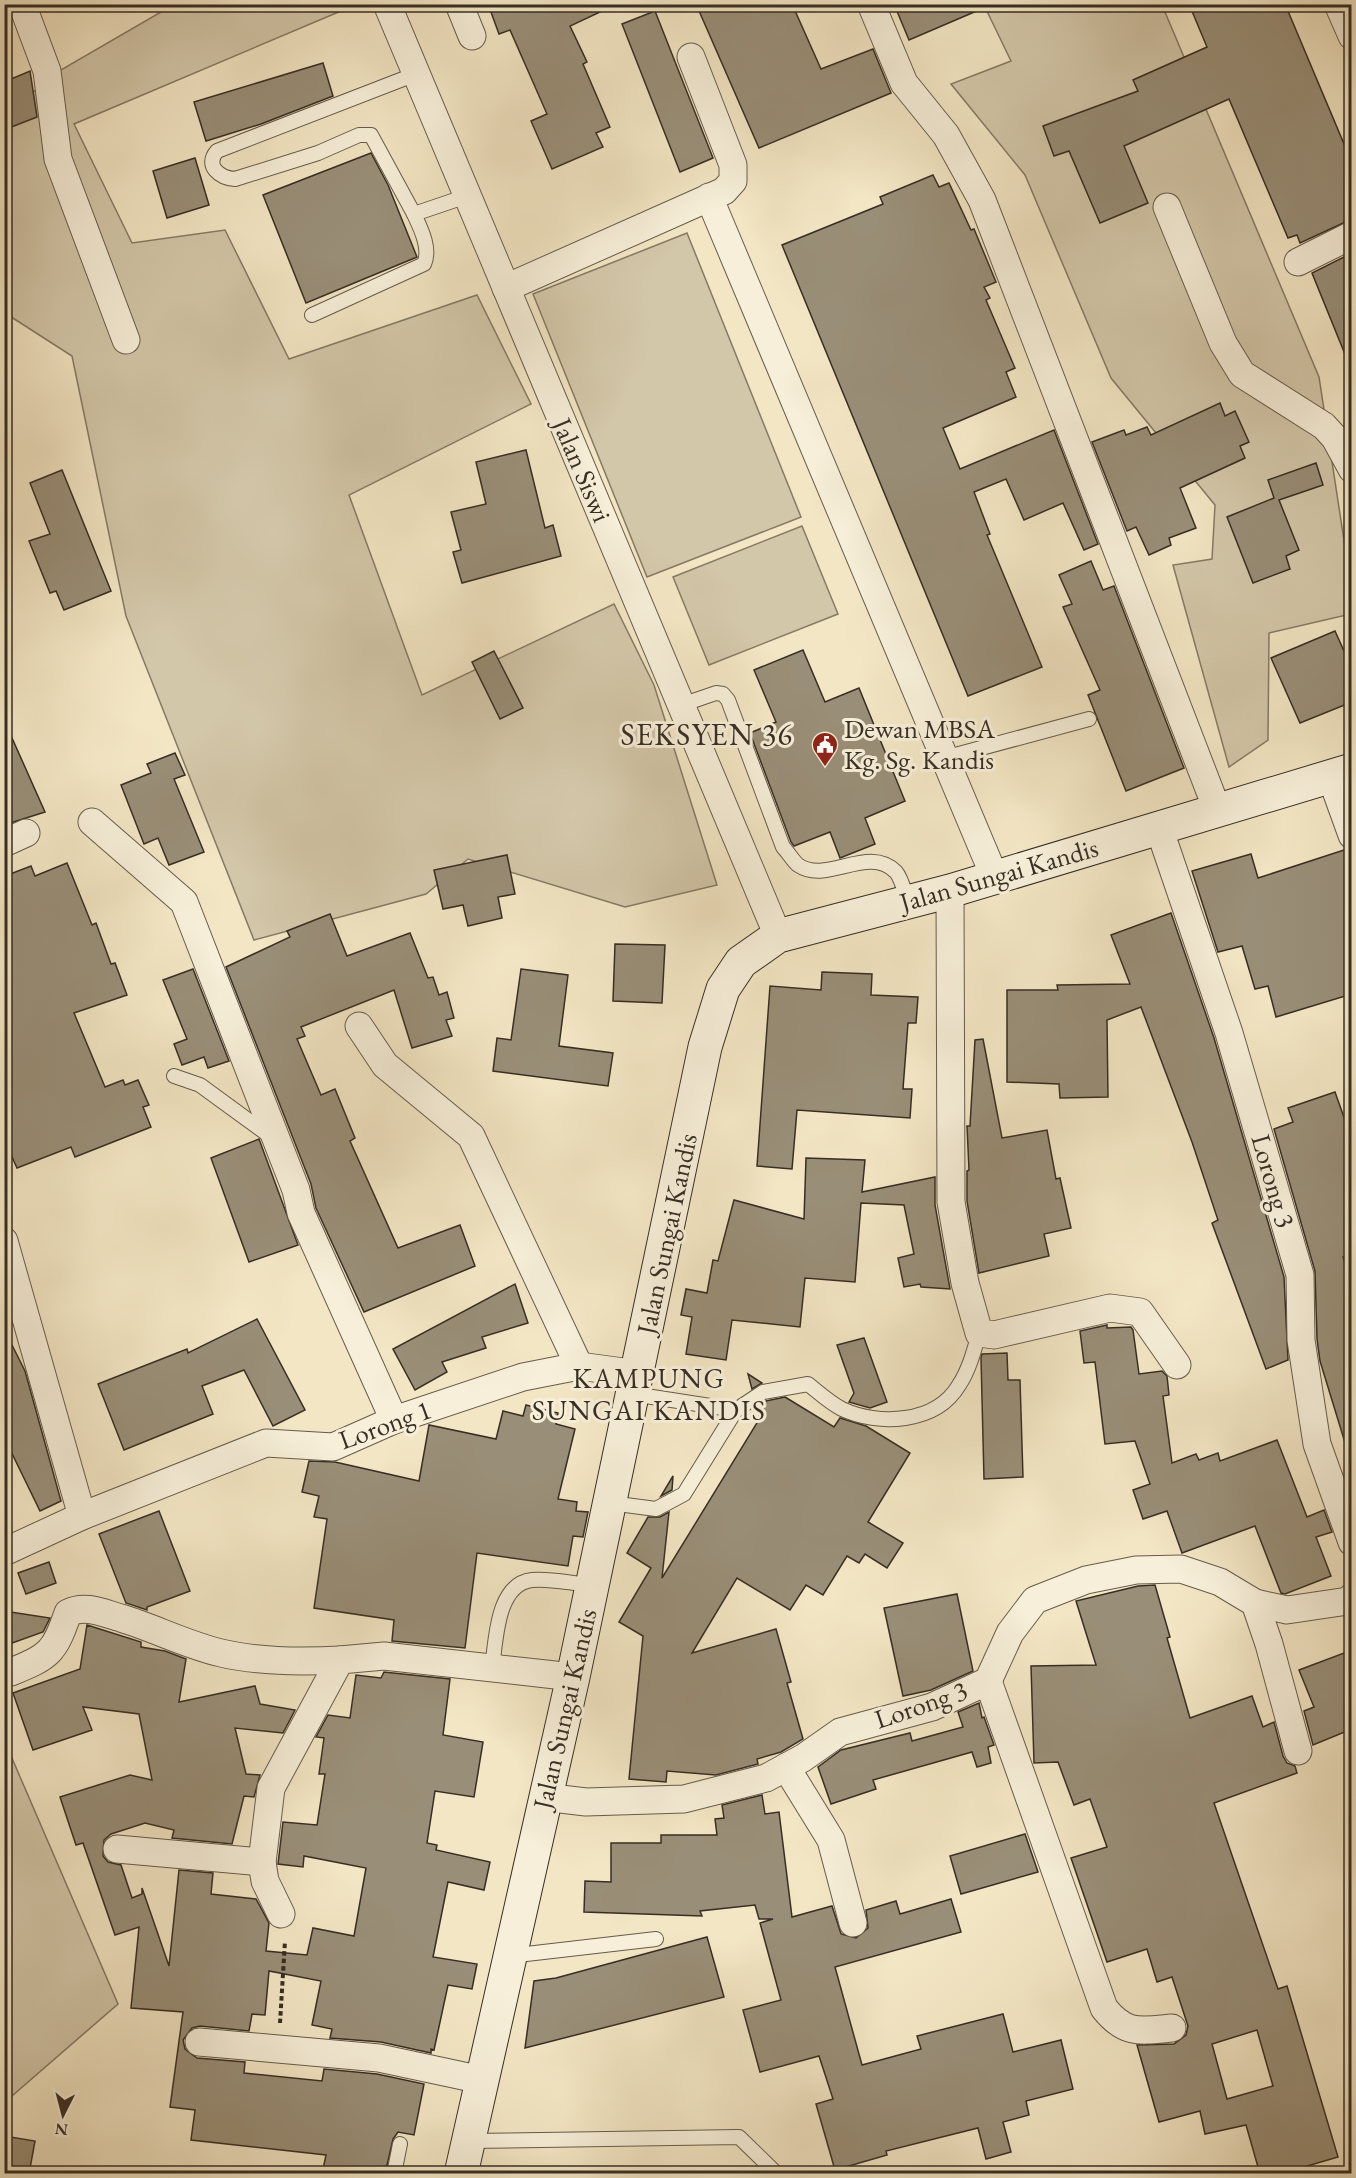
<svg xmlns="http://www.w3.org/2000/svg" width="1356" height="2178" viewBox="0 0 1356 2178" font-family="'EB Garamond',serif">
	<rect width="100%" height="100%" fill="#f3e6c4"/>
	<filter id="stains"><feTurbulence type="fractalNoise" baseFrequency=".00333" numOctaves="4"/><feColorMatrix values="0 0 0 0 .2 0 0 0 0 .09 0 0 0 0 .02 0 0 0 .5 -.17"/></filter>
	<radialGradient id="worn" r=".72"><stop offset=".6" stop-color="#630" stop-opacity="0"/><stop offset="1" stop-color="#630" stop-opacity=".3"/></radialGradient>
	<g fill="#d3c7a9" stroke="#857a66" stroke-width="1.5">
		<path d="M173 5H347L348 8 74 124 132 243 225 230 289 359 477 295 531 404 349 495 422 695 614 604 654 685 717 885 625 907 468 859 426 894 254 940 126 616 72 356 5 313 4 16 7 75 28 96 59 71Z"/>
		<path d="M984 5H1162L1319 377 1351 586V614L1269 633 1268 740 1229 767 1173 565 1212 559 1215 505 1111 378 1025 175 951 84 1011 61Z"/>
		<path d="M687 233 801 517 647 577 533 294Z"/>
		<path d="M802 526 838 614 709 665 673 577Z"/>
		<path d="M5 1742 118 2004 5 2102H4Z"/>
	</g>
	<g fill="#998e77" stroke="#372e24" stroke-width="1.5" fill-rule="evenodd">
		<path d="M488 4H617L570 26 587 62 583 64 610 127 596 133 603 147 552 169 531 121 547 114 510 30 499 34Z"/>
		<path d="M696 4H792L821 69 873 49 891 93 759 148Z"/>
		<path d="M894 4H993L909 40Z"/>
		<path d="M1189 4H1285L1352 163V219L1300 243 1297 235 1288 238 1229 99 1124 146 1148 203 1100 223 1069 151 1054 156 1043 126 1138 91 1133 80 1207 47Z"/>
		<path d="M655 11 713 158 680 172 622 24Z"/>
		<path d="M323 63 333 96 261 124 206 141 194 102Z"/>
		<path d="M30 71 37 117 4 130V82Z"/>
		<path d="M371 153 388 185 417 257 306 303 263 195Z"/>
		<path d="M195 158 209 205 167 218 153 171Z"/>
		<path d="M933 175 939 187 949 183 971 230 974 229 996 282 984 287 990 298 986 300 1015 368 1006 372 1016 397 943 428 960 469 1054 430 1098 544 1084 550 1063 503 1024 520 1006 479 974 492 990 534 987 535 1042 667 968 696 782 245 883 204 880 197Z"/>
		<path d="M1352 253V369H1351L1312 273Z"/>
		<path d="M1220 403 1225 416 1235 411 1249 442 1240 446 1245 458 1180 488 1196 528 1169 538 1171 545 1149 555 1136 527 1127 531 1092 442 1124 430 1126 435 1147 427 1151 435Z"/>
		<path d="M526 450 545 528 553 525 561 556 462 583 453 552 461 550 451 512 486 504 476 462Z"/>
		<path d="M1316 463 1323 485 1279 500 1299 550 1286 556 1290 569 1253 583 1227 517 1274 498 1268 480Z"/>
		<path d="M62 470 111 591 64 610 56 591 50 593 29 541 50 534 30 483Z"/>
		<path d="M1091 561 1103 590 1114 586 1184 768 1126 791 1088 695 1100 690 1063 607 1072 604 1059 575Z"/>
		<path d="M1335 631 1352 669V702L1300 723 1271 658Z"/>
		<path d="M803 650 825 702 859 688 905 801 865 818 875 844 840 858 830 832 794 846 791 842 750 733 776 722 754 670Z"/>
		<path d="M494 651 523 708 500 719 472 662Z"/>
		<path d="M4 720 45 812 4 825Z"/>
		<path d="M175 753 185 775 174 779 204 852 169 865 158 838 144 844 121 785 151 773 147 764Z"/>
		<path d="M1347 849 1352 850V994L1276 1017 1268 986 1255 989 1242 946 1218 952 1192 871 1251 854 1258 878Z"/>
		<path d="M507 855 515 894 498 897 502 918 468 926 463 905 443 909 434 870Z"/>
		<path d="M67 863 92 925 96 923 111 964 115 963 127 995 74 1013 105 1087 123 1080 125 1085 138 1080 149 1105 143 1107 151 1127 75 1157 71 1147 17 1168 4 1139 5 876 31 866 35 876Z"/>
		<path d="M1171 913 1214 1038 1284 1277 1288 1360 1266 1369 1212 1223 1218 1220 1192 1142 1141 1007 1107 1020 1108 1097 1060 1098 1059 1084 1007 1082V990H1058L1057 985 1130 984 1111 935Z"/>
		<path d="M330 914 347 956 410 933 428 978 433 977 439 995 447 992 454 1018 446 1020 452 1036 412 1048 394 990 301 1027 305 1036 297 1039 321 1095 335 1089 355 1138 350 1141 398 1248 460 1225 475 1266 364 1312 316 1208 311 1184 226 967 290 937 287 931Z"/>
		<path d="M615 944 665 945 662 1003 613 1001Z"/>
		<path d="M193 969 229 1061 208 1068 204 1057 182 1065 174 1044 187 1039 163 980Z"/>
		<path d="M521 969 568 975 559 1046 613 1053 608 1086 493 1071 497 1038 511 1040Z"/>
		<path d="M822 972 872 974 871 995 918 997 916 1023H908L903 1089H912L910 1118 797 1110 792 1169 757 1166 770 986 821 990Z"/>
		<path d="M983 1039 1002 1138 1047 1130 1056 1179 1060 1178 1071 1228 1044 1234 1049 1256 979 1273 967 1201V1171L969 1170 967 1126H970L975 1040Z"/>
		<path d="M1335 1092 1352 1140V1254L1343 1257 1352 1285V1445L1346 1446 1320 1361 1317 1339 1315 1271 1274 1129 1293 1122 1288 1108Z"/>
		<path d="M259 1139 298 1245 249 1262 211 1158Z"/>
		<path d="M806 1158 865 1160 862 1192 935 1177V1205L950 1289 921 1287 920 1284 904 1287 898 1258 914 1254 904 1205 861 1203 855 1282 805 1278 800 1327 732 1320 726 1360 686 1354 692 1317 681 1315 686 1289 707 1293 713 1260 718 1261 734 1200 804 1219Z"/>
		<path d="M515 1284 528 1323 482 1337 486 1348 442 1362 447 1372 415 1390 393 1349Z"/>
		<path d="M257 1319 305 1410 273 1426 244 1370 202 1386 213 1414 124 1450 98 1384 187 1349 188 1353Z"/>
		<path d="M1107 1325V1328L1131 1327 1133 1330 1139 1374 1162 1371 1167 1376 1169 1395 1163 1396 1172 1463 1196 1454 1199 1460 1218 1453 1220 1461 1277 1440 1307 1517 1324 1510 1332 1532 1316 1537 1331 1576 1285 1594 1281 1593 1255 1526 1182 1553 1167 1511 1143 1519 1133 1490 1150 1484 1135 1441 1105 1444 1095 1362 1084 1363 1080 1331Z"/>
		<path d="M4 1329 25 1371 61 1501 40 1511 4 1437Z"/>
		<path d="M864 1338 887 1402 870 1408 849 1402 854 1393 837 1345Z"/>
		<path d="M1007 1353 1008 1380H1020L1023 1477 984 1479 981 1358 982 1354Z"/>
		<path d="M748 1374 762 1383 752 1389Z"/>
		<path d="M785 1397 834 1427 840 1418 866 1426 910 1453 868 1522 903 1543 887 1568 865 1554 859 1563 847 1556 823 1595 806 1585 790 1610 737 1578 692 1653 776 1629 791 1682 787 1683 803 1739 781 1752 757 1759 758 1764 716 1775 667 1771 666 1782 629 1779 643 1636 619 1622 651 1568 627 1553 648 1517H660L669 1512 662 1578 760 1418 757 1407 766 1401Z"/>
		<path d="M526 1405 558 1413 556 1424 575 1429 558 1499 577 1502 576 1511 588 1512 583 1537 573 1536 568 1566 477 1553 465 1648 392 1641 394 1620 314 1608 327 1519 314 1517 319 1496 302 1492 309 1461 335 1462 419 1481 429 1425 496 1439 503 1411 523 1416Z"/>
		<path d="M673 1476 672 1490 661 1496Z"/>
		<path d="M159 1511 190 1591 147 1607V1610L126 1603 99 1534Z"/>
		<path d="M49 1562 56 1583 26 1594 18 1573Z"/>
		<path d="M1155 1585 1170 1637 1167 1638 1190 1718 1252 1696 1263 1727 1274 1722 1283 1756 1287 1763 1295 1766 1297 1773 1214 1803 1278 1989 1287 1986 1338 2157 1280 2174H1260L1246 2125 1205 2134 1200 2111 1159 2122 1137 2045 1174 2044 1186 2035 1188 2026 1172 1977 1157 1982 1147 1949 1107 1962 1071 1858 1107 1847 1090 1799 1074 1805 1058 1762 1034 1763 1031 1666 1096 1665 1076 1601 1138 1586ZM1257 2030 1273 2086 1227 2099 1212 2044Z"/>
		<path d="M957 1594 973 1671 931 1690 903 1696 884 1608Z"/>
		<path d="M4 1611 50 1618 43 1632 4 1646Z"/>
		<path d="M87 1625 141 1642V1647L165 1651 186 1659 179 1702 255 1686 260 1704 295 1710 283 1733 235 1728 246 1774 260 1775 254 1797 244 1796 232 1844 172 1838 174 1830 145 1823 111 1834 104 1840 103 1856 108 1862 121 1865 132 1898 142 1894V1888L169 1966 179 1870 213 1873 211 1894 256 1899 269 1923 266 1951 307 1955 313 1928 354 1936 366 1868 304 1856 303 1867 278 1864 283 1822 317 1825 325 1774H319L324 1738 316 1737 328 1715 350 1718 356 1675 381 1678 384 1672 450 1679 443 1735 483 1742 474 1797 435 1791 427 1843 437 1845 436 1850 490 1862 484 1890 448 1882 433 1957 477 1964 472 1989 448 1985 434 2050 431 2049V2053L381 2042 330 2038 332 2029 312 2025 321 1981 269 1971 265 2015 252 2014 249 2031 200 2026 192 2028 183 2040 185 2049 197 2058 245 2062 244 2073 322 2081 324 2069 377 2074 424 2084 414 2135 398 2132 393 2139 385 2174H322L326 2155 191 2140 195 2110 170 2107 183 2012 131 2008 139 1927 115 1935 83 1843 76 1845 60 1797 130 1775 152 1780 139 1714 83 1707 92 1730 33 1750 13 1693 80 1669Z"/>
		<path d="M1352 1650V1729L1313 1745 1304 1711 1314 1707 1299 1670Z"/>
		<path d="M979 1703 982 1718 984 1717 994 1745 988 1747 991 1763 977 1767 972 1752 873 1780 876 1789 831 1804 818 1767 841 1750 910 1733 912 1741 963 1727 958 1712Z"/>
		<path d="M762 1795 765 1814 779 1812 792 1917 832 1906 841 1934 856 1938 868 1928 866 1910 896 1901 900 1914 951 1899 961 1932 835 1967 862 2065 921 2049 917 2036 1003 2014 1013 2052 1061 2040 1073 2089 1026 2101 1029 2115 1003 2122 1011 2152 986 2159 978 2128 886 2151 887 2155 835 2170 816 2104 833 2099 819 2056 760 2072 743 2010 781 2000 760 1923 773 1919H759L755 1905 700 1911 702 1916 584 1912 585 1881 611 1882V1843H661V1835H717L715 1819 724 1818 722 1805Z"/>
		<path d="M1025 1834 1038 1872 961 1894 950 1856Z"/>
		<path d="M707 1937 724 1997 525 2048 534 1981 556 1978Z"/>
		<path d="M4 2136 35 2141 29 2174H4Z"/>
	</g>
	<g fill="none" stroke-linecap="round" stroke-linejoin="round">
		<defs>
			<g id="lane">
				<path d="M414 214 371 135H359L318 153 235 179C220 178 204 166 217 151L416 74"/>
				<path d="M312 315 424 264C431 249 421 229 414 214L467 196"/>
				<path d="M681 705 716 693 723 694 728 700 783 847C788 852 793 861 798 865 827 885 868 844 896 872 902 879 905 894 908 902"/>
				<path d="M944 758 1089 719"/>
				<path d="M174 1076 200 1085 270 1136"/>
				<path d="M736 1410 763 1392 808 1384C818 1392 830 1403 842 1409 878 1426 936 1424 959 1385 969 1370 974 1351 979 1333"/>
				<path d="M610 1503 656 1509 684 1494 736 1410 633 1394"/>
				<path d="M492 1668C496 1642 496 1584 532 1580 551 1578 573 1584 593 1585"/>
				<path d="M509 1956 656 1939"/>
				<path d="M468 2141 739 2137 777 2174"/>
				<path d="M394 2174 400 2144"/>
			</g>
			<g id="street">
				<path d="M22 4 47 71 58 159 126 340"/>
				<path d="M387 4 778 936"/>
				<path d="M459 4 472 36"/>
				<path d="M871 4 904 83 946 135 982 200 1218 812"/>
				<path d="M1338 4 1352 36"/>
				<path d="M709 197 995 878"/>
				<path d="M1167 207 1223 343 1242 374 1324 426 1335 438 1352 469"/>
				<path d="M1298 262 1352 235"/>
				<path d="M506 288 724 191 733 181V165L691 57"/>
				<path d="M1331 777 1352 835"/>
				<path d="M92 822 184 902 296 1190 301 1213 394 1420"/>
				<path d="M1159 828 1229 1033 1300 1275 1301 1340 1317 1444 1352 1542"/>
				<path d="M4 843 26 833"/>
				<path d="M950 891 951 1202 965 1283 979 1333 994 1335 1110 1308 1140 1312 1177 1365"/>
				<path d="M359 1026 385 1065 471 1136 579 1366"/>
				<path d="M4 1241 82 1516"/>
				<path d="M4 1552 82 1516 266 1443 333 1447 394 1420 523 1377 579 1366 638 1374"/>
				<path d="M1255 1603 1287 1610 1348 1601 1352 1597"/>
				<path d="M11 1672C50 1656 54 1653 68 1613 85 1604 103 1613 121 1618 154 1628 187 1645 221 1653 259 1662 301 1662 340 1660"/>
				<path d="M988 1681 1104 2008C1125 2035 1140 2031 1172 2028"/>
				<path d="M786 1767 831 1840 853 1923"/>
				<path d="M544 1797 586 1802 684 1799 766 1778 803 1758 840 1732 932 1707 988 1681 1010 1633 1035 1600 1086 1580 1136 1570 1181 1569 1220 1582 1255 1603 1269 1644 1298 1751"/>
				<path d="M117 1849 262 1862"/>
				<path d="M281 1914 265 1881 262 1862 271 1788 340 1660 384 1656 573 1677"/>
				<path d="M199 2042 379 2058 482 2080"/>
			</g>
			<path id="secondary" d="M461 2174 573 1677 705 1047 723 989 741 962 778 936 950 891 1352 770"/>
		</defs>
		<use href="#lane" stroke="#665c4c" stroke-width="16"/>
		<use href="#street" stroke="#665c4c" stroke-width="29"/>
		<use href="#secondary" stroke="#372e24" stroke-width="35"/>
		<path stroke="#372e24" stroke-width="4" stroke-dasharray="4.5 3" stroke-linecap="butt" d="M280 2023 285 1941"/>
		<use href="#lane" stroke="#f7efd9" stroke-width="14"/>
		<use href="#street" stroke="#f7efd9" stroke-width="27"/>
		<use href="#secondary" stroke="#f7efd9" stroke-width="33"/>
	</g>
	<defs>
		<symbol id="civic-pin" viewBox="-11 -11 22 30"><path d="M0 17L-7.5 6A9.5 9.5 0 1 1 7.5 6Z" fill="#8f2418" stroke="#f7efd9"/><path d="M-.6-6.5H3V-4.5H.6V-3L4-1V1h2V6H-6V1h2V-1L-.6-3ZM-1.2 2.5V6h2.4V2.5Z" fill="#fff"/></symbol>
	</defs>
	<g fill-rule="evenodd">
		<use href="#civic-pin" x="810" y="730" width="30" height="40"/>
	</g>
	<g text-anchor="middle" stroke-width="6" stroke-linejoin="round" paint-order="stroke">
		<g font-size="27" fill="#372e24" stroke="#f7efd9">
			<text transform="translate(582 470) rotate(67)" y="9">Jalan Siswi</text>
			<text transform="translate(999 875) rotate(-16)" y="9">Jalan Sungai Kandis</text>
			<text transform="translate(1273 1181) rotate(74)" y="9">Lorong 3</text>
			<text transform="translate(667 1234) rotate(-78)" y="9">Jalan Sungai Kandis</text>
			<text transform="translate(385 1425) rotate(-20)" y="9">Lorong 1</text>
			<text transform="translate(921 1705) rotate(-19)" y="9">Lorong 3</text>
			<text transform="translate(565 1709) rotate(-77)" y="9">Jalan Sungai Kandis</text>
		</g>
		<g font-size="27" fill="#372e24" stroke="#f7efd9" text-anchor="start">
			<text x="844" y="738">Dewan MBSA<tspan x="844" dy="31">Kg. Sg. Kandis</tspan></text>
		</g>
		<g font-size="28" letter-spacing="1.5" fill="#372e24" stroke="#f7efd9">
			<text x="649" y="1388">KAMPUNG<tspan x="649" dy="32">SUNGAI KANDIS</tspan></text>
		</g>
		<g font-size="30" letter-spacing="1.5" fill="#372e24" stroke="#f7efd9">
			<text x="707" y="745">SEKSYEN 36</text>
		</g>
	</g>
	<rect width="1356" height="2178" fill="none" stroke="#f3e6c4" stroke-width="24"/>
	<rect x="6" y="6" width="1344" height="2166" fill="none" stroke="#372e24" stroke-width="3"/>
	<rect x="12" y="12" width="1332" height="2154" fill="none" stroke="#372e24" stroke-width="1.5"/>
	<g transform="translate(63 2115) rotate(186)" stroke="#f7efd9" stroke-width="4.5" paint-order="stroke">
	<path d="M0-4.5L10 22L0 15L-10 22Z" fill="#372e24"/>
	<text y="-9" font-size="16" font-weight="bold" text-anchor="middle" fill="#372e24">N</text>
	</g>
	<rect width="100%" height="100%" filter="url(#stains)"/>
	<rect width="100%" height="100%" fill="url(#worn)"/>
</svg>
